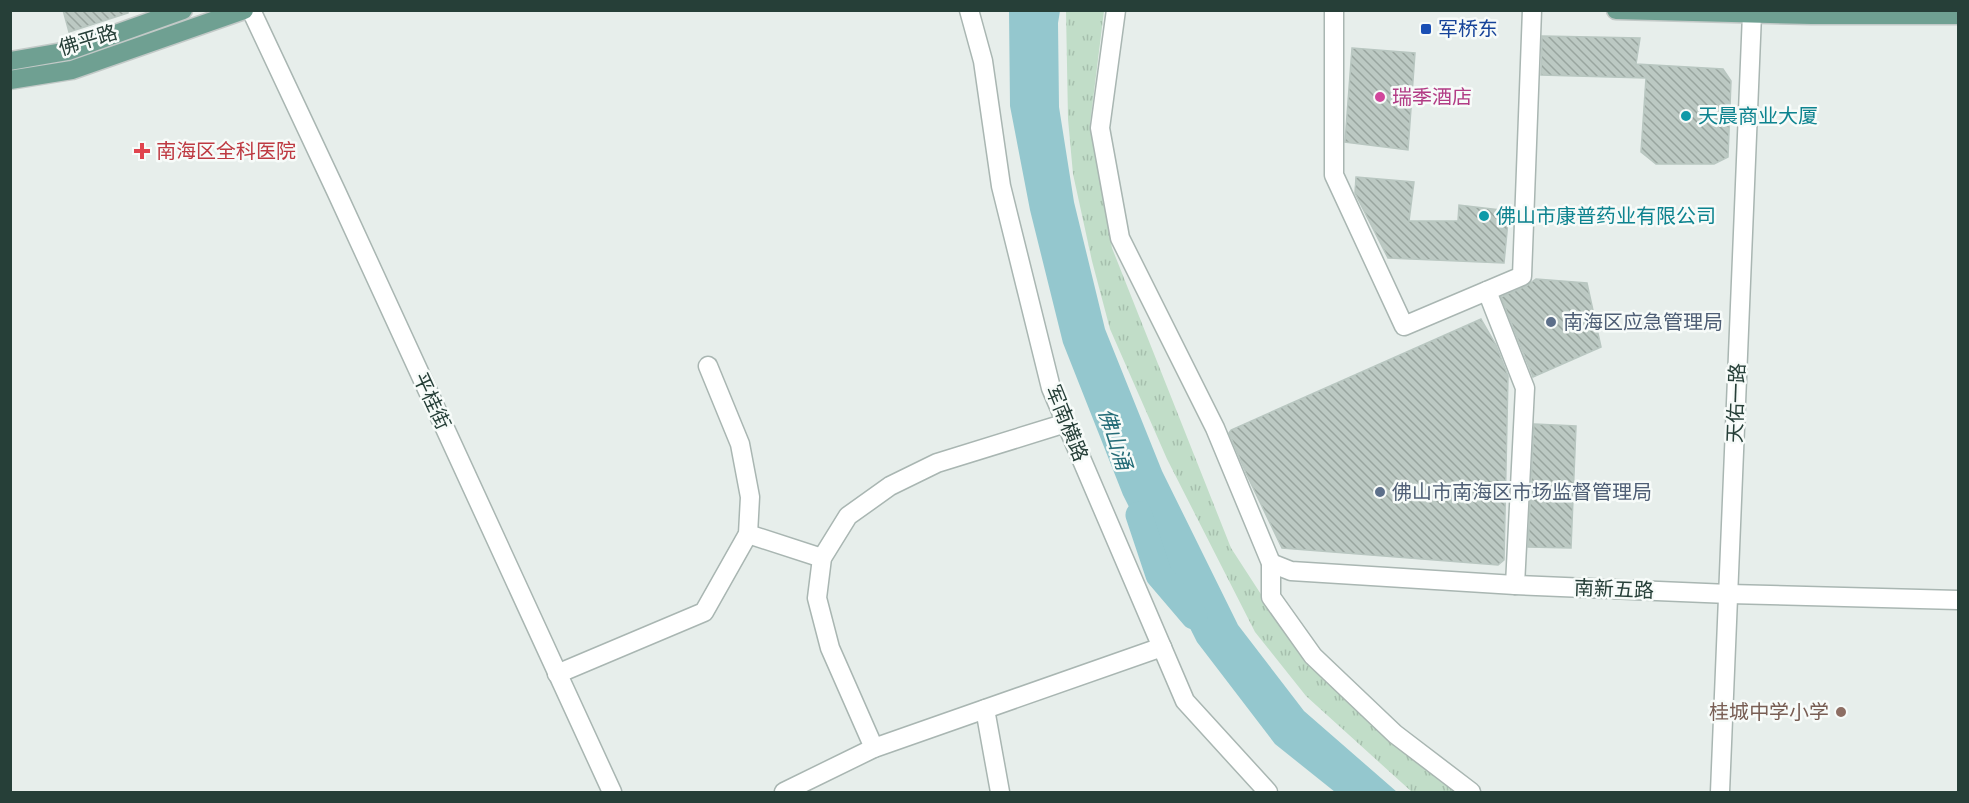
<svg xmlns="http://www.w3.org/2000/svg" width="1969" height="803" viewBox="0 0 1969 803" font-family="'Roboto Condensed','Noto Sans SC',sans-serif">
	<defs>
		<pattern id="park-tufts" width="24" height="20" patternUnits="userSpaceOnUse" patternTransform="scale(1.5)"><rect width="24" height="20" fill="#c1ddc8"/><path d="M3 7l-1-3M5 7V3M7 7l1-3M15 17l-1-3M17 17v-4M19 17l1-3" fill="none" stroke="#a6bfad"/></pattern>
		<pattern id="building-back-hatch" width="6" height="6" patternUnits="userSpaceOnUse" patternTransform="scale(1.5)"><rect width="6" height="6" fill="#bcc9c3"/><path d="M-1 5l2 2M0 0l6 6M5-1l2 2" fill="none" stroke="#99a59f"/></pattern>
	</defs>
	<rect width="100%" height="100%" fill="#e7eeeb"/>
	<path fill="url(#park-tufts)" d="M1066 11H1104L1090 124 1112 248 1231 548 1305 662 1415 761 1457 792H1412L1306 696 1255 632 1167 459 1110 329 1092 261 1073 174 1068 119Z"/>
	<path fill="#94c7ce" d="M1009 11H1060L1058 23 1059 107 1074 202 1105 329 1162 471 1238 625 1304 711 1397 792H1335L1275 744 1197 642 1123 495 1063 343 1030 210 1010 106Z"/>
	<g fill="none" stroke-linecap="round" stroke-linejoin="round">
		<path stroke="#94c7ce" stroke-width="27" d="M1139 515 1159 575 1194 616"/>
	</g>
	<g fill="url(#building-back-hatch)" stroke="#b9c7c1" stroke-width="1.5">
		<path d="M63 10H128V13L69 32Z"/>
		<path d="M1542 36 1640 38 1636 64 1723 69 1731 81 1728 157 1714 164H1656L1641 152 1646 78 1541 75Z"/>
		<path d="M1352 48 1415 53 1408 150 1345 142Z"/>
		<path d="M1356 177 1414 182 1409 221H1458L1459 205 1509 211 1504 263 1388 258 1355 193Z"/>
		<path d="M1536 279 1587 283 1601 347 1533 377 1501 297 1526 286Z"/>
		<path d="M1481 319 1496 345 1508 376 1504 560 1498 565 1282 548 1246 473 1229 433 1231 430Z"/>
		<path d="M1534 424 1576 426 1571 548 1528 547Z"/>
	</g>
	<g fill="none" stroke-linecap="round" stroke-linejoin="round">
		<defs>
			<g id="minor">
				<path d="M251 10 336 191 612 792"/>
				<path d="M969 10 983 61 1001 186 1051 388 1185 701 1268 792"/>
				<path d="M1116 10 1100 128 1120 238 1215 428 1271 563V597L1313 656 1395 734 1471 792"/>
				<path d="M1334 10V175L1404 326 1522 276 1532 10"/>
				<path d="M1487 291 1525 388 1515 585"/>
				<path d="M748 534 822 558"/>
				<path d="M1271 563 1291 571 1515 585 1729 594 1958 600"/>
				<path d="M557 674 704 612 748 534 750 497 740 444 708 366"/>
				<path d="M985 709 1000 792"/>
				<path d="M874 748 830 648 817 598 822 558 848 516 890 486 937 463 1066 423"/>
				<path d="M784 792 874 748 1162 647"/>
				<path d="M1720 792 1752 14"/>
			</g>
			<g id="major">
				<path d="M1616 10 1812 15H1958"/>
				<path d="M10 61 68 51 183 10"/>
				<path d="M10 80 72 70 244 10"/>
			</g>
		</defs>
		<use href="#minor" stroke="#a9b6b2" stroke-width="21"/>
		<use href="#major" stroke="#c2c9c7" stroke-width="21"/>
		<use href="#minor" stroke="#fff" stroke-width="18"/>
		<use href="#major" stroke="#6fa092" stroke-width="18"/>
	</g>
	<rect fill="#1a4fb4" stroke="#f7fbf9" stroke-width="2" x="1420" y="23" width="12" height="12" rx="3"/>
	<circle fill="#d1479c" stroke="#f7fbf9" stroke-width="2" cx="1380" cy="97" r="6"/>
	<g fill="#0f9aa8" stroke="#f7fbf9" stroke-width="2">
		<circle cx="1686" cy="116" r="6"/>
		<circle cx="1484" cy="216" r="6"/>
	</g>
	<path fill="#e0444e" stroke="#f7fbf9" stroke-width="2" d="M139 142h6v6h6v6h-6v6h-6v-6h-6v-6h6z"/>
	<g fill="#5c6f8a" stroke="#f7fbf9" stroke-width="2">
		<circle cx="1551" cy="322" r="6"/>
		<circle cx="1380" cy="492" r="6"/>
	</g>
	<circle fill="#8d6e63" stroke="#f7fbf9" stroke-width="2" cx="1841" cy="712" r="6"/>
	<g text-anchor="middle" stroke-width="5" stroke-linejoin="round" paint-order="stroke">
		<g font-size="20" fill="#164399" stroke="#f7fbf9" text-anchor="start">
			<text x="1438" y="36">军桥东</text>
		</g>
		<g font-size="20" fill="#263f38" stroke="#f7fbf9">
			<text transform="translate(88 40) rotate(-17)" y="7">佛平路</text>
			<text transform="translate(432 401) rotate(65)" y="7">平桂街</text>
			<text transform="translate(1736 403) rotate(-88)" y="7">天佑一路</text>
			<text transform="translate(1067 423) rotate(68)" y="7">军南横路</text>
			<text transform="translate(1614 589) rotate(2)" y="7">南新五路</text>
		</g>
		<g font-size="20" fill="#b23c85" stroke="#f7fbf9" text-anchor="start">
			<text x="1392" y="104">瑞季酒店</text>
		</g>
		<g font-size="20" fill="#0d838f" stroke="#f7fbf9" text-anchor="start">
			<text x="1698" y="123">天晨商业大厦</text>
			<text x="1496" y="223">佛山市康普药业有限公司</text>
		</g>
		<g font-size="20" fill="#be3a42" stroke="#f7fbf9" text-anchor="start">
			<text x="156" y="158">南海区全科医院</text>
		</g>
		<g font-size="20" fill="#4e5e75" stroke="#f7fbf9" text-anchor="start">
			<text x="1563" y="329">南海区应急管理局</text>
			<text x="1392" y="499">佛山市南海区市场监督管理局</text>
		</g>
		<g font-size="20" fill="#785e54" stroke="#f7fbf9" text-anchor="end">
			<text x="1829" y="719">桂城中学小学</text>
		</g>
		<g font-size="21" font-style="italic" fill="#246c77" stroke="#f7fbf9">
			<text transform="translate(1115 439) rotate(72)" y="7">佛山涌</text>
		</g>
	</g>
	<rect width="1969" height="803" fill="none" stroke="#263f38" stroke-width="24"/>
</svg>
